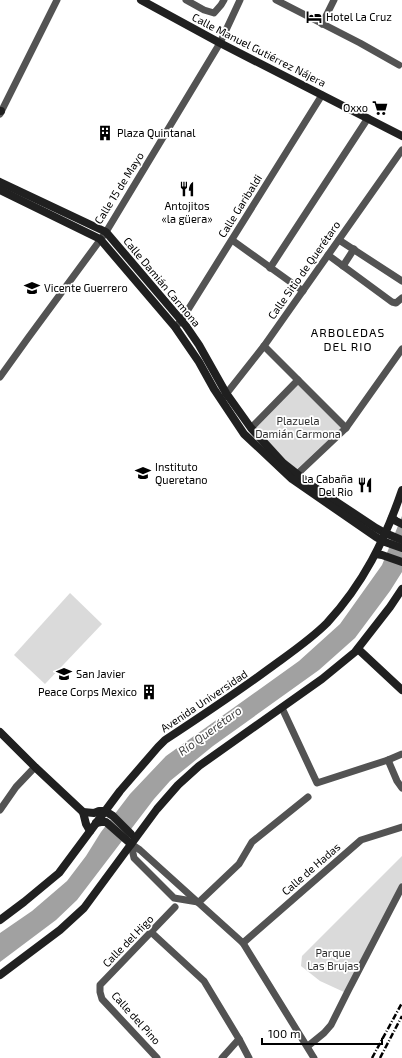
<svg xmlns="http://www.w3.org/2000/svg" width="402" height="1058" viewBox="0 0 402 1058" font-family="'Exo 2',sans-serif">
	<rect width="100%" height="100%" fill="#fff"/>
	<g fill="#dadada">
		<path d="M298 385 341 428 297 469 285 460 256 428Z"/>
		<path d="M70 593 102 624 45 684 14 655Z"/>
		<path d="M402 856V882L344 992 320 981 301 966 302 956Z"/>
	</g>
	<path fill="#a1a1a1" d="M402 516V572L390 591 355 638 319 670 213 746 170 781 154 799 77 900 56 920 0 962V933L32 911 67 881 86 856 101 832 130 794 166 756 299 661 340 624 382 565Z"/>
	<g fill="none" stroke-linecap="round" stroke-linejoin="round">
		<g stroke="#535353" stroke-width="7">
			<path d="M186 0 204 10 214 13 221 5 224 0"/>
			<path d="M276 0 360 43 399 65"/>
			<path d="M322 24 334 0"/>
			<path d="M0 114 57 0"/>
			<path d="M232 240 303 291"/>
			<path d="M339 240 402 281"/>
			<path d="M328 255 392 302 396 303 402 298"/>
			<path d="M343 266 354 249"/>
			<path d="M270 268 368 118"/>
			<path d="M175 327 181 321 322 95"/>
			<path d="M264 346 346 428"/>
			<path d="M0 377 28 338 106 232 220 43 240 0"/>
			<path d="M223 398 264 346 402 150"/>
			<path d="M251 428 298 380"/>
			<path d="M293 478 346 428 402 349"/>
			<path d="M282 708 317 783 388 760 402 754"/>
			<path d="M388 760 397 781 402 788"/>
			<path d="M0 810 16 787 35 767"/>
			<path d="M131 844 140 850 243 943 314 1058"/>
			<path d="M131 844 134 858 174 898 198 902"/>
			<path d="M199 902 239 864 252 842 308 797"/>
			<path d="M152 933 204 981 239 1039 249 1058"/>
			<path d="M243 943 361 840 402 827"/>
			<path d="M308 1046 324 1033 331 1025 348 991 402 887"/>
			<path d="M157 1058 102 999 100 992V985L175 907"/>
			<path d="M222 1058 239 1039"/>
		</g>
		<g stroke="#202020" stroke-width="8">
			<path d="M141 0 220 43 402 136"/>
			<path d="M0 111H1"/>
			<path d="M0 182 106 232 186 326 199 345 226 393 251 428 283 463 311 485 376 528 385 533 402 540"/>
			<path d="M0 190 100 239 175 327 199 362 214 389 244 434 292 479 376 537 385 542 402 548"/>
			<path d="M392 518 396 521 402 524"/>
			<path d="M376 554 382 555 402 562"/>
			<path d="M358 649 402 690"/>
			<path d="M0 732 35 767 83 812 94 813 99 811H105L113 816 131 834"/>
			<path d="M83 812 86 824 90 831"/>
			<path d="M96 823 101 822H106L131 844"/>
			<path d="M0 920 24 902 59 873 120 791 158 747 165 740C200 717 236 693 270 668 289 654 310 640 327 623 363 584 385 540 402 490"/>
			<path d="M0 975 60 930 84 908 157 809 178 785 199 766 322 679 355 652 390 607 402 589"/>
		</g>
		<g stroke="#000" stroke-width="2.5" stroke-dasharray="6 2 1 2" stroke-linecap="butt">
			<path d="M372 1058 402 1003"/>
			<path d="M380 1058 402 1016"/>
		</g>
	</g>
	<defs>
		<symbol id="hotel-bare" viewBox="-9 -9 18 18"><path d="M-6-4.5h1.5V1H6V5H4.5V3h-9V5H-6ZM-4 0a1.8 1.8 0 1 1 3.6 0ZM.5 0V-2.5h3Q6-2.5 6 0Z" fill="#000" stroke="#fff" stroke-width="2.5" paint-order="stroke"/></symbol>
		<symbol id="supermarket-bare" viewBox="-9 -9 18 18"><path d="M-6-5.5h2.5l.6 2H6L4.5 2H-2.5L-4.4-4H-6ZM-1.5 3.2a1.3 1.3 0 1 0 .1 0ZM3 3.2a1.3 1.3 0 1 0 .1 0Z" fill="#000" stroke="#fff" stroke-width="2.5" paint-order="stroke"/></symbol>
		<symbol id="building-bare" viewBox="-9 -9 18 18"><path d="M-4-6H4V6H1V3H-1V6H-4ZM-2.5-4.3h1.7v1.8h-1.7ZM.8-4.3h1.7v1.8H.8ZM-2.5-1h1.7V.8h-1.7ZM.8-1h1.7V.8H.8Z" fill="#000" stroke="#fff" stroke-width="2.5" paint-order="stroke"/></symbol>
		<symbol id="restaurant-bare" viewBox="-9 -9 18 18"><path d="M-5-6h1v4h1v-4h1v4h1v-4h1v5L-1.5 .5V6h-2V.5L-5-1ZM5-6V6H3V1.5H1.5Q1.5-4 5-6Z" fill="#000" stroke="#fff" stroke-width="2.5" paint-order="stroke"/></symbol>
		<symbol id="school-bare" viewBox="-9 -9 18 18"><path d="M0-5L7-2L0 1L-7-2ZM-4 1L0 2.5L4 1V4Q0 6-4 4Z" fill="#000" stroke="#fff" stroke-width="2.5" paint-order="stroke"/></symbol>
	</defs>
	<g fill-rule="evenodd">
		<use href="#hotel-bare" x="303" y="6" width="22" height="22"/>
		<use href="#supermarket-bare" x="369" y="97" width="22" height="22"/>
		<use href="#building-bare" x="94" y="122" width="22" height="22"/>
		<use href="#restaurant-bare" x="176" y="178" width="22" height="22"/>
		<use href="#school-bare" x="21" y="277" width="22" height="22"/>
		<use href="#school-bare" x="132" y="462" width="22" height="22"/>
		<use href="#restaurant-bare" x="354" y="474" width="22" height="22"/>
		<use href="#school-bare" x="53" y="663" width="22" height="22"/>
		<use href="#building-bare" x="138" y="681" width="22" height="22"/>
	</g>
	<g text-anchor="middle" stroke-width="3.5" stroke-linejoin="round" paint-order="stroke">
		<g font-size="11" fill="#000" stroke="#fff" text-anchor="start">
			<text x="326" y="21">Hotel La Cruz</text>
			<text x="368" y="112" text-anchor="end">Oxxo</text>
			<text x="117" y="137">Plaza Quintanal</text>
			<text x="187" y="210" text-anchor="middle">Antojitos<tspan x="187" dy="13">«la güera»</tspan></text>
			<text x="44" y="292">Vicente Guerrero</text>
			<text x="155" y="471">Instituto<tspan x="155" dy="13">Queretano</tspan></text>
			<text x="353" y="483" text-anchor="end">La Cabaña<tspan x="353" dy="13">Del Rio</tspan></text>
			<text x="76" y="678">San Javier</text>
			<text x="137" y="696" text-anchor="end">Peace Corps Mexico</text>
		</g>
		<g font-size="11" fill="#000" stroke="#fff">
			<text transform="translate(259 50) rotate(27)" y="4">Calle Manuel Gutiérrez Nájera</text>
			<text transform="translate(119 188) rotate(-58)" y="4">Calle 15 de Mayo</text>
			<text transform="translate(240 206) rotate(-58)" y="4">Calle Garibaldi</text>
			<text transform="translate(304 270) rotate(-55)" y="4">Calle Sitio de Querétaro</text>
			<text transform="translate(162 282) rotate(50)" y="4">Calle Damián Carmona</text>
			<text transform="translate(204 701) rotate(-34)" y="4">Avenida Universidad</text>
			<text transform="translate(311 869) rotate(-41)" y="4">Calle de Hadas</text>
			<text transform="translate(128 941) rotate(-46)" y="4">Calle del Higo</text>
			<text transform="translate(136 1018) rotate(48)" y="4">Calle del Pino</text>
		</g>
		<g font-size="11" fill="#313131" stroke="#fff">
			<text x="298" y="425">Plazuela<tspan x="298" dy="13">Damián Carmona</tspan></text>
			<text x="333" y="957">Parque<tspan x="333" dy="13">Las Brujas</tspan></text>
		</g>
		<g font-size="12" letter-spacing="1" fill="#000" stroke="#fff">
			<text x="348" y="337">ARBOLEDAS<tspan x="348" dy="14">DEL RIO</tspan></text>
		</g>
		<g font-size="12" font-style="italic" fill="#424242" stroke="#fff">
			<text transform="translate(210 731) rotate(-36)" y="4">Río Querétaro</text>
		</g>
	</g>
	<path d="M262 1038v6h120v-6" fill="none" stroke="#000000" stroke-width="2"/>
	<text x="268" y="1038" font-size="12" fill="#000000" stroke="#ffffff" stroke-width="3" paint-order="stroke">100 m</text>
</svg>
